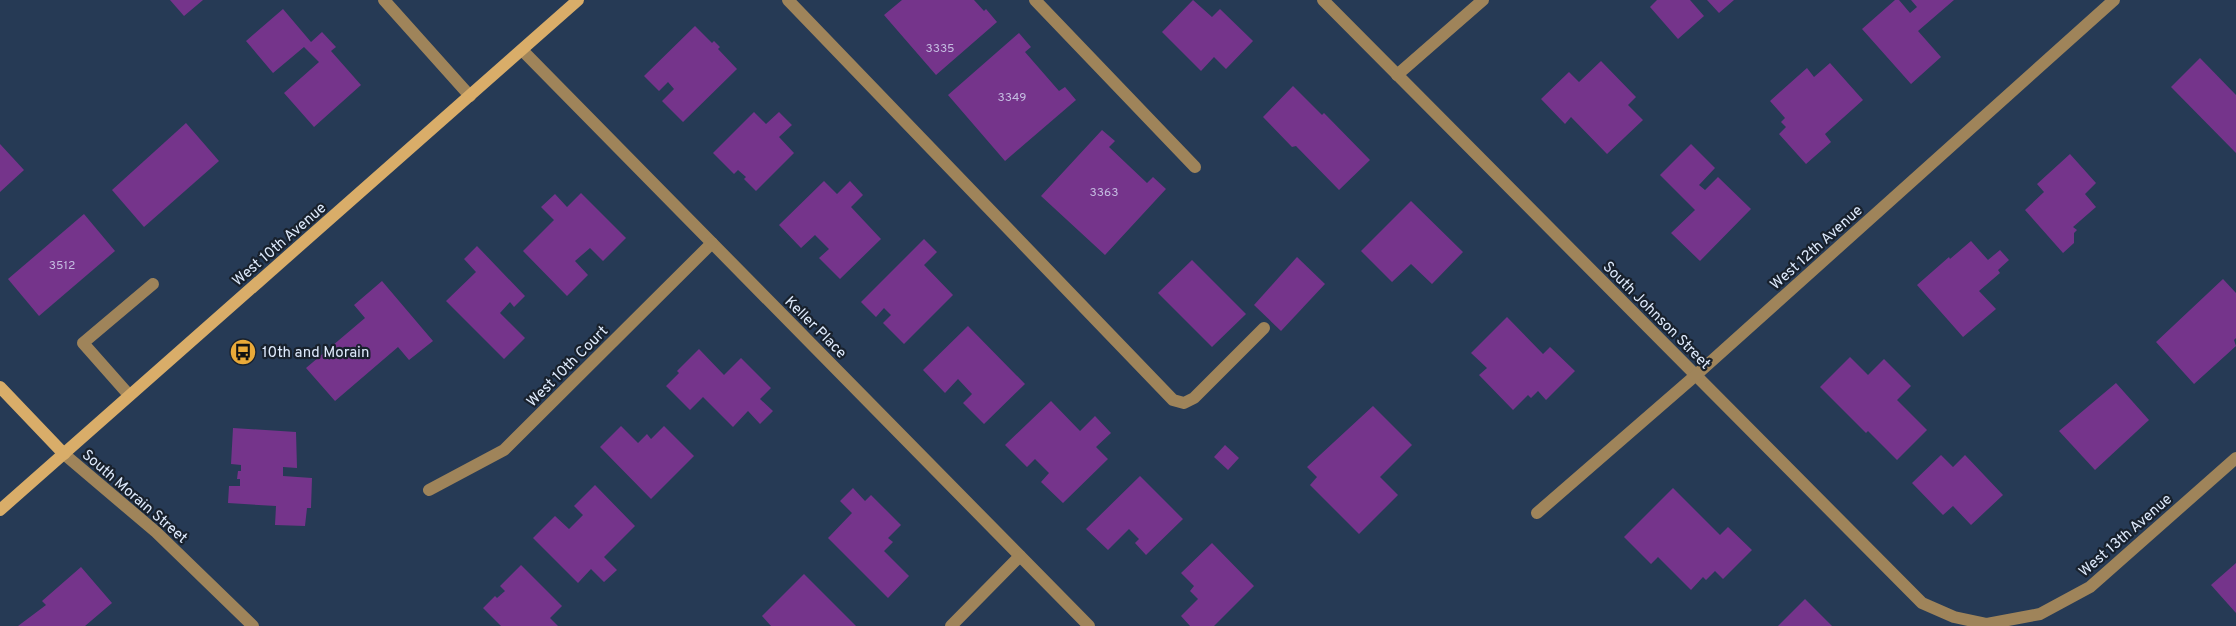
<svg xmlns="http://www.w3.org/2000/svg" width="2236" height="626" viewBox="0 0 2236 626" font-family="Overpass,sans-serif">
	<rect width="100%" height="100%" fill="#263a55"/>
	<g fill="#75348b">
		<path d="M170 0H203L184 16Z"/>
		<path d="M902 0H974L984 11 986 9 997 22 936 75 884 15Z"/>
		<path d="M1193 0 1212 17 1220 9 1253 41 1226 69 1214 57 1201 71 1162 32Z"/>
		<path d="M1657 0H1690L1704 16 1678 39 1650 7Z"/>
		<path d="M1707 0H1734L1719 13Z"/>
		<path d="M1895 0H1899L1910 13 1917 7 1911 0H1954L1918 31 1941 57 1911 84 1862 29Z"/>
		<path d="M283 9 311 42 322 32 336 47 331 51 361 85 314 127 284 93 319 62 304 47 273 73 246 41Z"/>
		<path d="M695 26 712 43 714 41 720 47 718 49 737 69 683 122 662 101 674 89 668 82 659 91 644 76Z"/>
		<path d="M1019 33 1031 47 1025 52 1059 91 1065 87 1076 100 1005 161 948 95Z"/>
		<path d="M2200 58 2236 95V153L2171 87Z"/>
		<path d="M1601 61 1636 97 1628 105 1643 120 1607 154 1571 117 1565 124 1541 99 1569 72 1579 82Z"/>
		<path d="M1830 63 1863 100 1825 134 1831 142 1806 164 1779 134 1786 127 1781 122 1785 118 1770 101 1807 68 1814 77Z"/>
		<path d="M1293 86 1322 115 1324 113 1370 160 1339 190 1296 146 1292 147 1263 117Z"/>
		<path d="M754 112 766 124 779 112 792 125 779 137 794 153 756 191 744 179 746 177 738 170 734 174 713 153Z"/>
		<path d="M186 123 219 161 144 227 112 190Z"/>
		<path d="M1102 130 1115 141 1109 147 1147 183 1153 177 1166 189 1105 255 1041 196Z"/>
		<path d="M0 144 24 170 0 192Z"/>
		<path d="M1691 144 1715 168 1699 185 1705 190 1718 177 1751 209 1700 261 1671 233 1695 210 1660 175Z"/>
		<path d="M2070 154 2096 183 2085 194 2096 207 2073 227 2077 230 2074 233V243L2063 253 2025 210 2044 192 2037 184Z"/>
		<path d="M824 181 837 194 850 181 863 195 851 207 881 239 840 279 819 258 829 249 815 235 801 248 779 225Z"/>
		<path d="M581 193 626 238 603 261 590 248 575 261 588 275 567 296 523 251 554 220 541 207 555 194 567 207Z"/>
		<path d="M1411 201 1463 252 1432 284 1411 264 1392 282 1361 251Z"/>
		<path d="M84 214 115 251 39 316 8 279Z"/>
		<path d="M924 239 937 252 924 265 953 295 904 344 883 323 891 315 884 308 876 317 861 302Z"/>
		<path d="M1971 241 1988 260 2000 250 2009 260 1998 270 2000 273 1979 291 1996 309 1963 337 1917 285 1949 257 1950 259Z"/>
		<path d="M477 246 525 296 514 307 510 302 500 313 525 338 504 359 446 301 476 272 464 259Z"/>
		<path d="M1297 257 1325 284 1281 331 1254 305Z"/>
		<path d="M1192 260 1246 314 1212 347 1158 293Z"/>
		<path d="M2223 279 2236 293V338L2234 340 2236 346 2194 384 2156 342Z"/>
		<path d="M382 281 433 341 409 360 398 347 335 401 306 368 365 318 354 305Z"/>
		<path d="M1507 317 1543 354 1550 347 1575 371 1546 400 1538 391 1531 398 1528 395 1513 410 1479 375 1487 368 1471 353Z"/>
		<path d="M968 326 1025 384 984 424 963 403 972 394 958 379 945 393 923 370Z"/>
		<path d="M699 349 724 375 741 358 771 388 760 399 773 411 760 424 748 411 733 427 703 397 690 410 666 386 679 373 677 371Z"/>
		<path d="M1850 357 1868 375 1884 359 1911 386 1897 400 1927 430 1897 460 1868 431 1866 433 1820 387Z"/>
		<path d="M2116 383 2149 420 2095 470 2059 431Z"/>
		<path d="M1051 401 1080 431 1095 416 1111 433 1096 447 1108 459 1063 503 1041 482 1049 473 1035 459 1027 467 1005 445Z"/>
		<path d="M1373 406 1412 445 1380 477 1398 495 1359 534 1310 485 1317 477 1307 467Z"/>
		<path d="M621 426 638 443 647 434 651 439 664 426 694 456 651 499 600 447Z"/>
		<path d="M233 428 296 432 297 468 283 467V476L312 478 311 508H307L305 526 275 525 276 506 228 503 229 486H240V479H237L238 471H241V465L231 464Z"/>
		<path d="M1225 445 1239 458 1228 470 1214 457Z"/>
		<path d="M1941 455 1953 467 1965 455 2003 495 1971 525 1953 506 1943 515 1912 483Z"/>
		<path d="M1140 476 1183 519 1146 555 1135 543 1139 539 1129 529 1108 550 1086 529Z"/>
		<path d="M595 485 635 526 604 557 617 570 604 582 591 569 578 583 533 538 555 516 569 529 583 515 574 506Z"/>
		<path d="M853 488 865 501 871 495 901 525 888 538 893 542 884 551 909 576 888 598 828 538 852 513 840 501Z"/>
		<path d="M1673 488 1720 535 1728 527 1752 550 1723 579 1715 571 1706 580 1703 577 1691 590 1658 557 1651 564 1624 537Z"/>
		<path d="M1212 543 1254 586 1214 626H1190L1181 616 1198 599 1190 591 1194 586 1181 573Z"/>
		<path d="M2236 563V613L2211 585Z"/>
		<path d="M521 565 562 606 550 618 558 626H501L483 608 495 596 497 598 505 591 500 586Z"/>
		<path d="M81 567 112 603 85 626H18L46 605 42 601Z"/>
		<path d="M804 574 856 626H771L762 616Z"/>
		<path d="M1805 599 1832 626H1778Z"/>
	</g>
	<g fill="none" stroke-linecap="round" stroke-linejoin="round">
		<g stroke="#9f845a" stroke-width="12">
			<path d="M384 0 470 96"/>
			<path d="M788 0 1173 400 1184 403 1194 398 1264 328"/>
			<path d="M1035 0 1195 167"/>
			<path d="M129 395 83 343 153 284"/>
		</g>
		<g stroke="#9f845a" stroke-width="12">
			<path d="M1323 0 1922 603 1954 617 1987 624 2040 614 2090 587 2236 458"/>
			<path d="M522 50 1089 626"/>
			<path d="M1397 75 1483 0"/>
			<path d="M64 454 156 532 253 626"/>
			<path d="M429 490 504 450 712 243"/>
			<path d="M1537 513 1696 375 2114 0"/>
			<path d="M951 626 1020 556"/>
		</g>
		<g stroke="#d9ad69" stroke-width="12">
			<path d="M0 387 64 454"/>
			<path d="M0 510 578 0"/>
		</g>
	</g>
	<defs>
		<symbol id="bus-disc" viewBox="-11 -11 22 22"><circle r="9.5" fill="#eaaa39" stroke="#18212d"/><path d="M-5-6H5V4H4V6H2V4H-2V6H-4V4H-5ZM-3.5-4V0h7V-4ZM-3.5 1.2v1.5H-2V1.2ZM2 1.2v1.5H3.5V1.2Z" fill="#111"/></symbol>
	</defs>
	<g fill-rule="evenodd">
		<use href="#bus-disc" x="228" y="337" width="30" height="30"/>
	</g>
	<g text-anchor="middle" stroke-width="4.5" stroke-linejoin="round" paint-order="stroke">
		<g font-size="12" fill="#c4bce0">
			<text x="940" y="52">3335</text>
			<text x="1012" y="101">3349</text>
			<text x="1104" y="196">3363</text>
			<text x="62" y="269">3512</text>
		</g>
		<g font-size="15" fill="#deeafc" stroke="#18212d">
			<text transform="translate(279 244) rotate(-41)" y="5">West 10th Avenue</text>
			<text transform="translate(1816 247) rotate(-42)" y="5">West 12th Avenue</text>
			<text transform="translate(1657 315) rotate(45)" y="5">South Johnson Street</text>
			<text transform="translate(816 327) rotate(45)" y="5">Keller Place</text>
			<text transform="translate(567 366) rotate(-45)" y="5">West 10th Court</text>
			<text transform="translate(135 496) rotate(41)" y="5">South Morain Street</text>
			<text transform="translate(2125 535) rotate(-41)" y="5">West 13th Avenue</text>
		</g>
		<g font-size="15" fill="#deeafc" stroke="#18212d" text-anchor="start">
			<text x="262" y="357">10th and Morain</text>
		</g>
	</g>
</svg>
